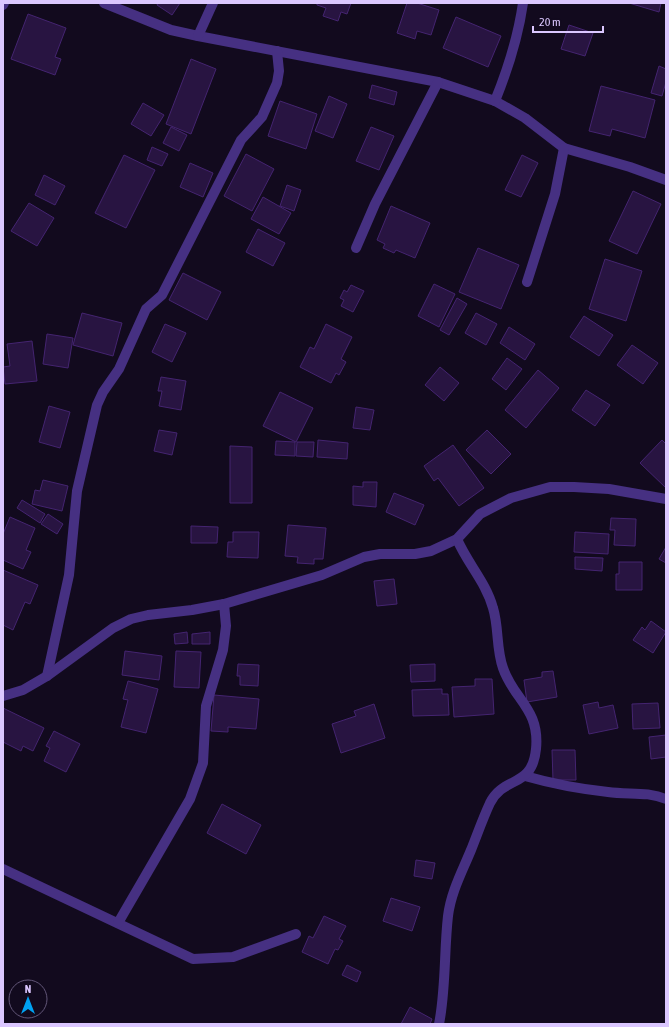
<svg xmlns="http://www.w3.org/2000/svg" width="669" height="1027" viewBox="0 0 669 1027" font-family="'Asap Condensed',sans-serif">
	<rect width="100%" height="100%" fill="#120a1e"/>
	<g fill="#281441" stroke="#442470">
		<path d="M158 3H180L172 15 157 5Z"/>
		<path d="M317 3H351L347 14 341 12 338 21 323 16 326 8 317 5Z"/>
		<path d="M407 3H417L439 10 431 35 417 31 415 39 397 33Z"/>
		<path d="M629 3H661L659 12Z"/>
		<path d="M28 14 66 28 55 57 61 59 55 75 11 59Z"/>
		<path d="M456 17 501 36 488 67 443 48Z"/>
		<path d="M569 25 593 33 585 56 561 49Z"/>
		<path d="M191 59 216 69 191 134 166 124Z"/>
		<path d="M659 66 666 69V82L662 96 651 93Z"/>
		<path d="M372 85 397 92 394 105 369 98Z"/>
		<path d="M601 86 655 100 645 138 612 129 610 136 589 131Z"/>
		<path d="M329 96 347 104 333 138 315 131Z"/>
		<path d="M280 101 317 114 306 149 268 136Z"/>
		<path d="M143 103 164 115 151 136 131 124Z"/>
		<path d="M171 127 187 135 179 151 163 143Z"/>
		<path d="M371 127 394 136 379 170 356 161Z"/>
		<path d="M152 147 168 154 162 166 147 160Z"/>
		<path d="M246 154 274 169 252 211 224 196Z"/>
		<path d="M124 155 155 170 126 228 95 213Z"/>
		<path d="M522 155 538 163 521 197 505 190Z"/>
		<path d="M190 163 213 173 203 197 180 187Z"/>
		<path d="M44 175 65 186 55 205 35 195Z"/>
		<path d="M287 185 301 190 294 211 280 206Z"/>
		<path d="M633 191 661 204 637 254 609 241Z"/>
		<path d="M263 197 291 213 279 234 251 219Z"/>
		<path d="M29 203 54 218 37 246 11 231Z"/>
		<path d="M391 206 430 223 415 258 396 250 394 253 383 248 385 244 377 240Z"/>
		<path d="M258 229 285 243 273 266 246 252Z"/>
		<path d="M478 248 519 265 501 309 459 292Z"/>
		<path d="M605 259 642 271 626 321 589 309Z"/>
		<path d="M183 273 221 292 207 320 169 300Z"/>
		<path d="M434 284 455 294 439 327 418 316Z"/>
		<path d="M351 285 364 291 353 312 341 306 344 300 340 298 344 290 347 292Z"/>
		<path d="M457 298 467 304 449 335 440 330Z"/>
		<path d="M82 313 122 323 113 356 73 345Z"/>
		<path d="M476 313 497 324 486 345 465 333Z"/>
		<path d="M584 316 613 335 599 356 570 337Z"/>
		<path d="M165 324 186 333 172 362 152 352Z"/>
		<path d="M326 324 352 337 341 359 346 362 339 375 336 373 331 383 300 367 310 347 314 349Z"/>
		<path d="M509 327 535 344 525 360 500 343Z"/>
		<path d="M47 334 73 338 68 368 43 364Z"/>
		<path d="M32 341 37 381 5 384 3 367 10 366 7 344Z"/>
		<path d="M632 345 658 363 643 384 617 365Z"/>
		<path d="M507 358 522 369 506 390 492 379Z"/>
		<path d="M440 367 459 383 444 401 425 385Z"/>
		<path d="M538 370 559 388 526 428 505 410Z"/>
		<path d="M161 377 186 381 181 410 159 406 162 391H158Z"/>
		<path d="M586 390 610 405 595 426 572 410Z"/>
		<path d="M280 392 313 408 296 442 263 426Z"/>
		<path d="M49 406 70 412 60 448 39 442Z"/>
		<path d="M356 407 374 410 370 430 353 428Z"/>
		<path d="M159 430 177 433 172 455 154 451Z"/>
		<path d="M487 430 511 454 491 474 466 450Z"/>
		<path d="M318 440 348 443 347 459 317 457Z"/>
		<path d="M662 440 666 444V488L640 463Z"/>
		<path d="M276 441 295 442V456L275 455Z"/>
		<path d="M297 442H314L313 457 296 456Z"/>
		<path d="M453 445 484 488 459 506 438 478 434 481 424 466Z"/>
		<path d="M230 446 252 447V503H230Z"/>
		<path d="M43 480 68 486 62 511 32 504 35 490 40 491Z"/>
		<path d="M363 482H377L376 507 353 505V486L363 487Z"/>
		<path d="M394 493 424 505 415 525 386 512Z"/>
		<path d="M22 500 45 514 40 523 17 508Z"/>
		<path d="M48 514 63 524 57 534 41 524Z"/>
		<path d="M10 517 35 528 26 550 31 552 23 569 3 560V534Z"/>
		<path d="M611 518 636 519 635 546 614 545 615 530H610Z"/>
		<path d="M288 525 326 528 323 559H314V564L297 563 298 557 285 556Z"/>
		<path d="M191 526 218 527 217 543H191Z"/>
		<path d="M233 532H259L258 558 227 557 228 542H233Z"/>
		<path d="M575 532 609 534 608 554 574 552Z"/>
		<path d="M666 547V563L659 559Z"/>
		<path d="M575 557 603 558 602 571 575 569Z"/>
		<path d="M619 562H642V590H616V574H619Z"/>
		<path d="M3 570 38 585 30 604 25 602 13 630 3 625Z"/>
		<path d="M394 579 397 604 377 606 374 581Z"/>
		<path d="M651 621 666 632 653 653 633 640 642 627 645 630Z"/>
		<path d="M187 632 188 643 175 644 174 634Z"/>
		<path d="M210 632V644H192V634Z"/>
		<path d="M125 651 162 656 159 680 122 675Z"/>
		<path d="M176 651 201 652 199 688 174 687Z"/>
		<path d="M238 664 259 665 258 686 240 685V676H237Z"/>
		<path d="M435 664V681L411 682 410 665Z"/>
		<path d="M553 671 557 697 527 702 524 680 542 677V672Z"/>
		<path d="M475 679H492L494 714 454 717 452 687 475 686Z"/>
		<path d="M128 681 158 689 146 733 121 727 128 700 123 699Z"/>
		<path d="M442 689V694H448L449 715 413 716 412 690Z"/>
		<path d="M214 695 259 699 256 729 228 727V732L211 731Z"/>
		<path d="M598 702 599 708 613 705 618 728 589 734 583 705Z"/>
		<path d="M658 703 660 728 633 729 632 704Z"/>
		<path d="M374 704 385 738 341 753 332 724 356 716 354 711Z"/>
		<path d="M3 708 44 728 33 751 23 746 21 751 3 742Z"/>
		<path d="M54 731 80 744 66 772 44 761 50 748 46 746Z"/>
		<path d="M666 735V757L651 759 649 737Z"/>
		<path d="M552 750H575L576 780H553Z"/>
		<path d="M222 804 261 825 246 854 207 833Z"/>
		<path d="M416 860 435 863 432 879 414 876Z"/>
		<path d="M391 898 420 907 412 931 383 921Z"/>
		<path d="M324 916 346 926 339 939 343 941 338 950 335 949 328 964 302 952 309 936 313 938Z"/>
		<path d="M347 965 361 972 357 982 342 975Z"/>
		<path d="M410 1007 432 1019 430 1024H401Z"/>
	</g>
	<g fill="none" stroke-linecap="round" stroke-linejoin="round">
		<g stroke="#463082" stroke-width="10">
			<path d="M104 3 171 30 198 36 438 82 495 101 525 118 564 148 630 167 666 180"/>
			<path d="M3 5 4 3"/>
			<path d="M198 36 213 3"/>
			<path d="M495 101C508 69 518 38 523 3"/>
			<path d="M356 248 375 204 438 82"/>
			<path d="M527 282 555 194 564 148"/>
			<path d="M47 676 69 575 77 491 97 405 103 392 119 369 146 309 162 295 241 140 262 117 277 83 279 71 277 51"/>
			<path d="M3 696 23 690 47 676 113 628 131 619 148 615 192 610 224 604 322 575 364 557 380 554H415L431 551 457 539 480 514 511 498 550 487H574L609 489 666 499"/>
			<path d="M525 776C553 784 580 789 608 792 628 795 647 791 666 799"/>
			<path d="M3 869 193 959 233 957 296 934"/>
			<path d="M118 923 190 799 203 763 206 706 223 650 226 626 224 604"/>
			<path d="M439 1024C446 989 444 951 448 916 451 892 462 872 471 850 477 835 483 818 490 803 504 775 532 789 536 749 540 709 514 700 503 668 496 649 499 627 493 608 486 582 467 563 457 539"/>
		</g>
	</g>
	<rect width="669" height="1027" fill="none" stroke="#dbc7ff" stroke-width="8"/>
	<g transform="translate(28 999)"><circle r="19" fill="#120a1e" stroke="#625678"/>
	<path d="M0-3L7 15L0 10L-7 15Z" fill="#00a2f2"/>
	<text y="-6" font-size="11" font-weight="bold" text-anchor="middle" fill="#dbc7ff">N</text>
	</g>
	<path d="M533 26v6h70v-6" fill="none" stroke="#dbc7ff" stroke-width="2"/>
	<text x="539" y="26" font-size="12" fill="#dbc7ff" stroke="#120a1e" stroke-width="3" paint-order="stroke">20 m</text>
</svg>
